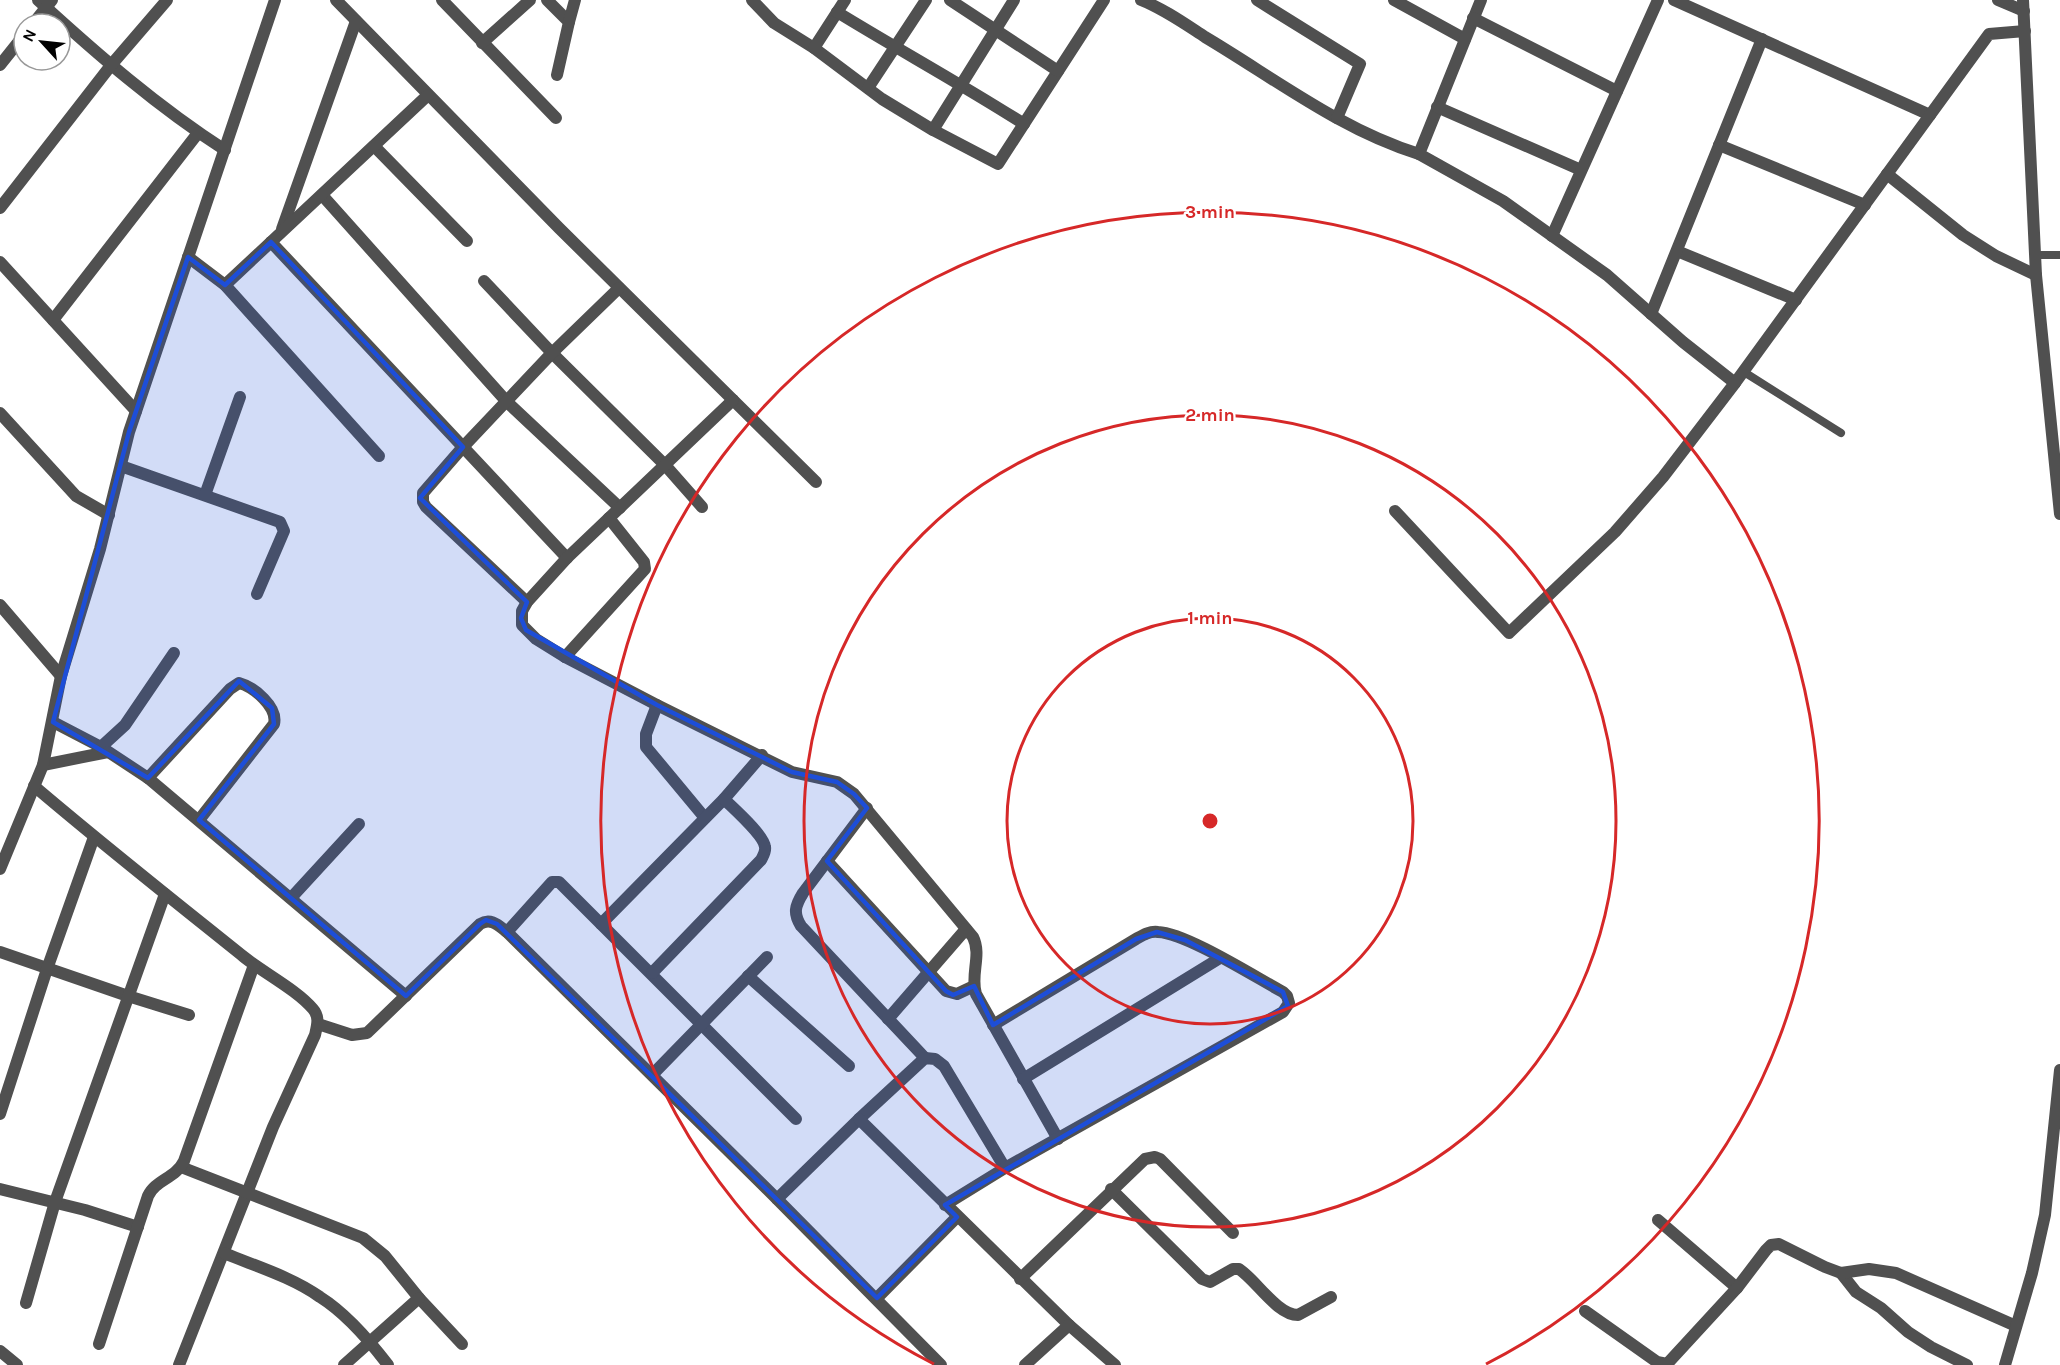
<svg xmlns="http://www.w3.org/2000/svg" width="2060" height="1365" viewBox="0 0 2060 1365" font-family="Karla,sans-serif">
	<rect width="100%" height="100%" fill="#fff"/>
	<g fill="none" stroke-linecap="round" stroke-linejoin="round">
		<g stroke="#505050" stroke-width="8">
			<path d="M2035 255H2060"/>
			<path d="M1744 372 1841 433"/>
		</g>
		<g stroke="#505050" stroke-width="12">
			<path d="M38 0C97 54 158 107 225 150"/>
			<path d="M336 0 559 228 816 482"/>
			<path d="M442 0 556 118"/>
			<path d="M547 0 569 22 557 75"/>
			<path d="M752 0 774 23 814 48"/>
			<path d="M845 0 814 48 882 99 933 130 998 164 1104 0"/>
			<path d="M950 0 1058 71"/>
			<path d="M1141 0C1164 9 1185 24 1205 37 1274 78 1341 130 1419 154"/>
			<path d="M1257 0 1360 64 1337 118"/>
			<path d="M1394 0 1465 39"/>
			<path d="M1481 0 1419 154 1503 201 1607 275 1683 342 1735 383"/>
			<path d="M1674 0 1930 115"/>
			<path d="M1998 0 2024 11"/>
			<path d="M837 12C899 50 963 85 1024 124"/>
			<path d="M1473 18 1617 91"/>
			<path d="M569 22 575 0"/>
			<path d="M33 24 52 0"/>
			<path d="M482 43 530 0"/>
			<path d="M0 65 24 35"/>
			<path d="M868 88 926 0"/>
			<path d="M1437 107 1581 170"/>
			<path d="M933 130 1014 0"/>
			<path d="M1719 145 1865 205"/>
			<path d="M374 146 467 241"/>
			<path d="M1887 174 1963 235 1996 256 2036 275"/>
			<path d="M322 195 507 402 620 508"/>
			<path d="M0 208 112 64 167 0"/>
			<path d="M282 229 356 21"/>
			<path d="M1552 236 1658 0"/>
			<path d="M271 242 567 558"/>
			<path d="M1677 251 1796 300"/>
			<path d="M188 257 225 285 379 456"/>
			<path d="M0 262 136 411"/>
			<path d="M484 281 552 353 665 465 702 507"/>
			<path d="M225 285 428 95"/>
			<path d="M1651 314 1762 39"/>
			<path d="M53 320 198 133"/>
			<path d="M733 400 567 558 527 602 522 611V625L536 639 565 657 657 705 792 772 837 782 854 794 973 937C982 955 970 975 976 994L1058 1139"/>
			<path d="M0 413 76 496 109 515"/>
			<path d="M121 466 280 522 284 531 257 594"/>
			<path d="M205 495 240 397"/>
			<path d="M1395 511 1509 633 1615 532 1663 477 1735 383 1989 34 2025 31"/>
			<path d="M527 602 426 507 423 502V493L463 447 552 353 619 288"/>
			<path d="M0 605 61 676"/>
			<path d="M565 657 645 569 644 562 609 518"/>
			<path d="M657 705 646 734V747L705 818"/>
			<path d="M53 722 101 747 148 778 406 996"/>
			<path d="M101 747 125 725 174 653"/>
			<path d="M43 765 108 752"/>
			<path d="M148 778 230 689 239 683C254 687 278 707 274 724L199 820"/>
			<path d="M34 786C102 844 173 900 244 957 264 973 297 990 313 1009 320 1017 317 1026 315 1035L273 1127 179 1365"/>
			<path d="M867 808 803 893C795 906 793 913 801 926L925 1058"/>
			<path d="M827 861 946 991 957 994 974 986"/>
			<path d="M0 869 43 765 61 676 100 549 129 432 275 0"/>
			<path d="M291 898 359 824"/>
			<path d="M601 924 724 799 762 755"/>
			<path d="M507 932 552 882H559L796 1119"/>
			<path d="M0 952 128 996 189 1015"/>
			<path d="M652 973 761 860C763 856 766 852 765 847 764 835 733 808 724 799"/>
			<path d="M748 976 849 1066"/>
			<path d="M888 1019 966 929"/>
			<path d="M318 1024 352 1035 367 1033 480 924C491 917 499 926 507 932L777 1199 859 1119 925 1058 935 1059 944 1066 1005 1168"/>
			<path d="M653 1074 767 957"/>
			<path d="M1023 1079 1220 958"/>
			<path d="M0 1114 47 969 94 837"/>
			<path d="M859 1119 1069 1325 1115 1365"/>
			<path d="M181 1167 363 1238 385 1256 419 1298 462 1344"/>
			<path d="M0 1189 85 1210 138 1227"/>
			<path d="M1111 1189 1202 1279 1210 1282 1233 1269H1239C1256 1280 1277 1315 1298 1315L1331 1297"/>
			<path d="M777 1199 941 1365"/>
			<path d="M945 1205 1005 1168 1283 1012 1289 1003 1287 996 1283 992C1255 977 1186 933 1158 932 1149 931 1143 935 1136 939L993 1025"/>
			<path d="M1658 1220 1737 1288"/>
			<path d="M224 1253C255 1266 292 1277 320 1297 347 1314 369 1340 388 1365"/>
			<path d="M1841 1273 1856 1292 1881 1308 1908 1332 1931 1347 1967 1365"/>
			<path d="M1020 1279 1145 1159 1155 1157 1160 1159 1233 1233"/>
			<path d="M877 1298 957 1217"/>
			<path d="M26 1303 55 1202 165 894"/>
			<path d="M1585 1311 1657 1362 1667 1364 1737 1288 1766 1250 1771 1245 1779 1244 1825 1267 1841 1273 1869 1269 1896 1273 2016 1326"/>
			<path d="M99 1344 148 1196C155 1180 176 1178 184 1161L254 965"/>
			<path d="M0 1351 17 1365"/>
			<path d="M344 1365 419 1298"/>
			<path d="M1025 1365 1069 1325"/>
		</g>
		<g stroke="#505050" stroke-width="12">
			<path d="M2023 0 2036 275 2060 514"/>
			<path d="M2005 1365 2032 1273 2045 1215 2060 1070"/>
		</g>
	</g>
	<path fill="#1d4ed8" fill-opacity="0.2" stroke="#1d4ed8" stroke-width="4.5" stroke-linejoin="round" d="M271 242 463 447 420 498 527 602 521 618 526 630 657 705 792 772 837 782 854 794 867 808 827 861 946 991 953 995 974 986 993 1025 1136 939 1157 932 1185 940 1283 992 1288 1006 945 1205 957 1217 877 1298 497 924 486 920 480 924 406 996 199 820 274 724 272 708 239 681 148 778 53 722 129 432 188 257 225 285Z"/>
	<g fill="none" stroke="#d62828" stroke-width="3">
		<circle cx="1210" cy="821" r="203"/>
		<circle cx="1210" cy="821" r="406"/>
		<path d="M934 1364A609 609 0 1 1 1486 1364"/>
	</g>
	<circle cx="1210" cy="821" r="9" fill="#d62828" stroke="#fff" stroke-width="3"/>
	<g font-size="18" text-anchor="middle" font-weight="bold" fill="#d62828" stroke="#fff" stroke-width="4.5" stroke-linejoin="round" paint-order="stroke">
		<text x="1210" y="218">3 min</text>
		<text x="1210" y="421">2 min</text>
		<text x="1210" y="624">1 min</text>
	</g>
	<g transform="translate(42 42) rotate(297)"><circle r="28" fill="#ffffff" stroke="#999999" stroke-width="1.5"/>
	<path d="M0-4.5L10 22L0 15L-10 22Z" fill="#000000"/>
	<text y="-9" font-size="16" font-weight="bold" text-anchor="middle" fill="#000000">N</text>
	</g>
</svg>
